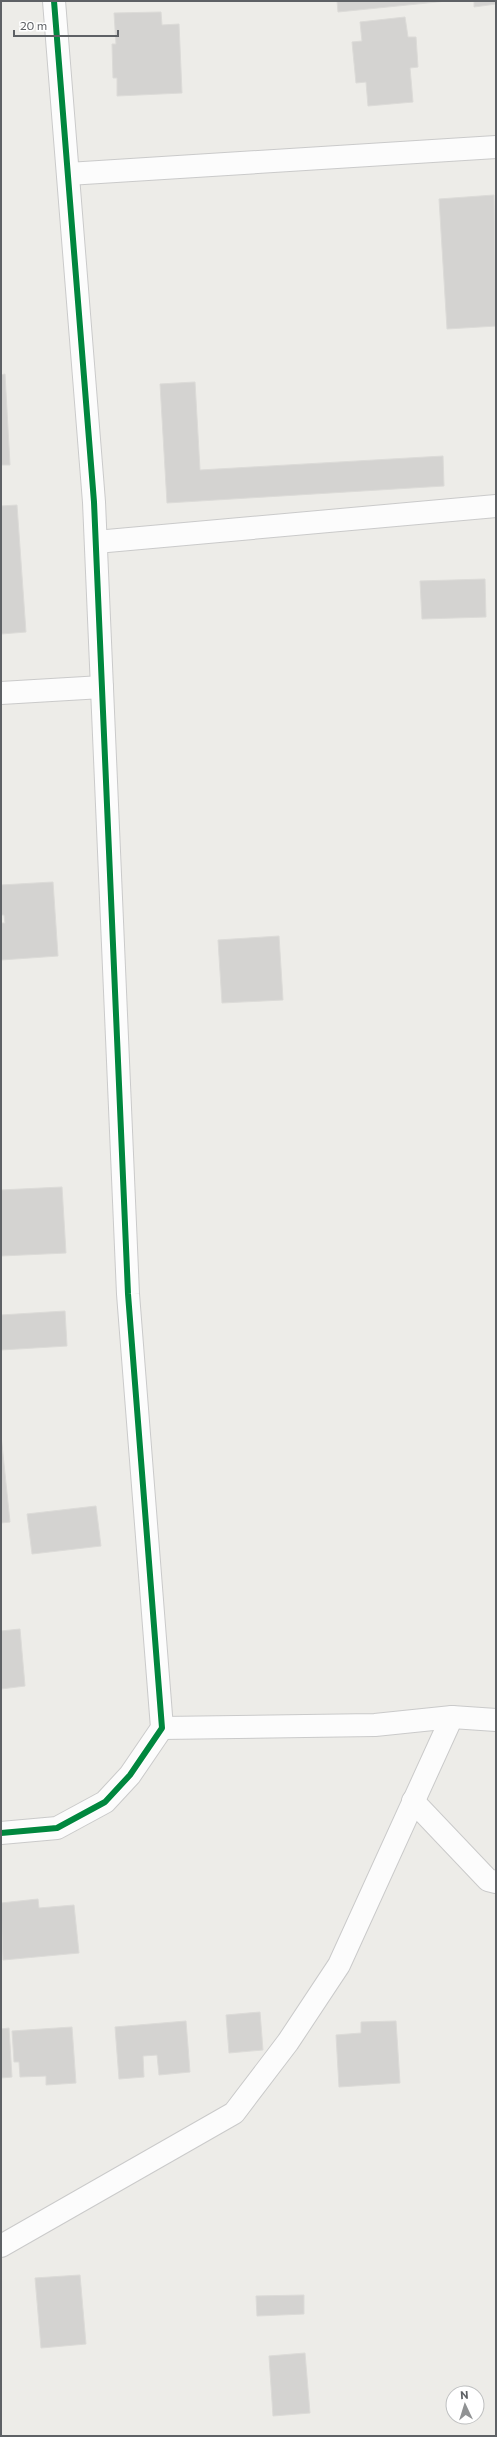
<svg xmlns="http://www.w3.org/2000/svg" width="497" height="2437" viewBox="0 0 497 2437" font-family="Commissioner,sans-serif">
	<rect width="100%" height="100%" fill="#edece8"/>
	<g fill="#d4d3d1" stroke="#dcdbd8">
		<path d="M337 1H447L338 12Z"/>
		<path d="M474 1H496V4L474 7Z"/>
		<path d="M161 12 162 25 179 24 182 93 117 96V78H113L112 44H116L114 13Z"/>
		<path d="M405 17 408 37H416L418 67 410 68 413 102 368 106 366 82 356 83 352 42 362 41 360 22Z"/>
		<path d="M494 195 496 326 447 329 439 199Z"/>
		<path d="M5 374 10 465H1V375Z"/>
		<path d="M195 382 200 470 443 456 444 486 167 503 160 384Z"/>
		<path d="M17 505 26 632 1 634V506Z"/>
		<path d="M485 579 486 617 422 619 420 581Z"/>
		<path d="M53 882 58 956 1 960V923H5L4 915H1V885Z"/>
		<path d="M279 936 283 1000 222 1003 218 940Z"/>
		<path d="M62 1187 66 1253 1 1256V1190Z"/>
		<path d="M65 1311 67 1346 1 1350V1315Z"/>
		<path d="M1 1435 10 1522 1 1523Z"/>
		<path d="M96 1506 101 1546 32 1554 27 1514Z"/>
		<path d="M20 1629 25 1686 1 1689V1631Z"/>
		<path d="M38 1899 39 1908 74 1905 79 1953 3 1960 1 1903Z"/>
		<path d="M260 2012 263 2050 229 2053 226 2015Z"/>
		<path d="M186 2021 190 2072 159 2075 157 2055 143 2056 144 2077 119 2079 115 2027Z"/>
		<path d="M396 2021 400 2083 339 2087 336 2035 361 2033V2022Z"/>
		<path d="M72 2027 76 2083 46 2085V2076L20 2077 19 2062H14L12 2031Z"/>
		<path d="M9 2028 12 2077 1 2078V2029Z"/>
		<path d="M80 2275 86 2344 41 2348 35 2278Z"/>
		<path d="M304 2295V2314L257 2316 256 2296Z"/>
		<path d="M305 2353 310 2413 273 2416 269 2356Z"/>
	</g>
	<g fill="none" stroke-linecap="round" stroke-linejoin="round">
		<defs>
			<g id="street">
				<path d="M68 174 496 147"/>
				<path d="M96 542 496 506"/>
				<path d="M1 693 102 687"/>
				<path d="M162 1728 375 1725 452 1717 496 1720"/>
				<path d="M413 1801 488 1880 496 1882"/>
				<path d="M1 1833 57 1828 105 1802 130 1775 162 1728 128 1294 94 502 54 1"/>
				<path d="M1 2246 234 2113 288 2042 339 1965 452 1717"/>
			</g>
		</defs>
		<use href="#street" stroke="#cacaca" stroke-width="24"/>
		<use href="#street" stroke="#fcfcfc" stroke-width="22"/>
		<defs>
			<path id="cycleway" d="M1 1833 57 1828 105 1802 130 1775 162 1728 128 1294 94 502 54 1"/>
		</defs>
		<use href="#cycleway" stroke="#fff" stroke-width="8"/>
		<use href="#cycleway" stroke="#00873e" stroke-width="6"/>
	</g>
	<rect width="497" height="2437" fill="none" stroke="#5e6165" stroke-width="4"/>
	<g transform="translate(465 2405) rotate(356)"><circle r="19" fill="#ffffff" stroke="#bfc0c1"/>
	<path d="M0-3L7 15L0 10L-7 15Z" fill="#909293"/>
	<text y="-6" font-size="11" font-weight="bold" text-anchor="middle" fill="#5e6165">N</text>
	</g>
	<path d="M14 30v6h104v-6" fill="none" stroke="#5e6165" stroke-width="2"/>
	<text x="20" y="30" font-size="12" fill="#5e6165" stroke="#ffffff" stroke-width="3" paint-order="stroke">20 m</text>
</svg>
